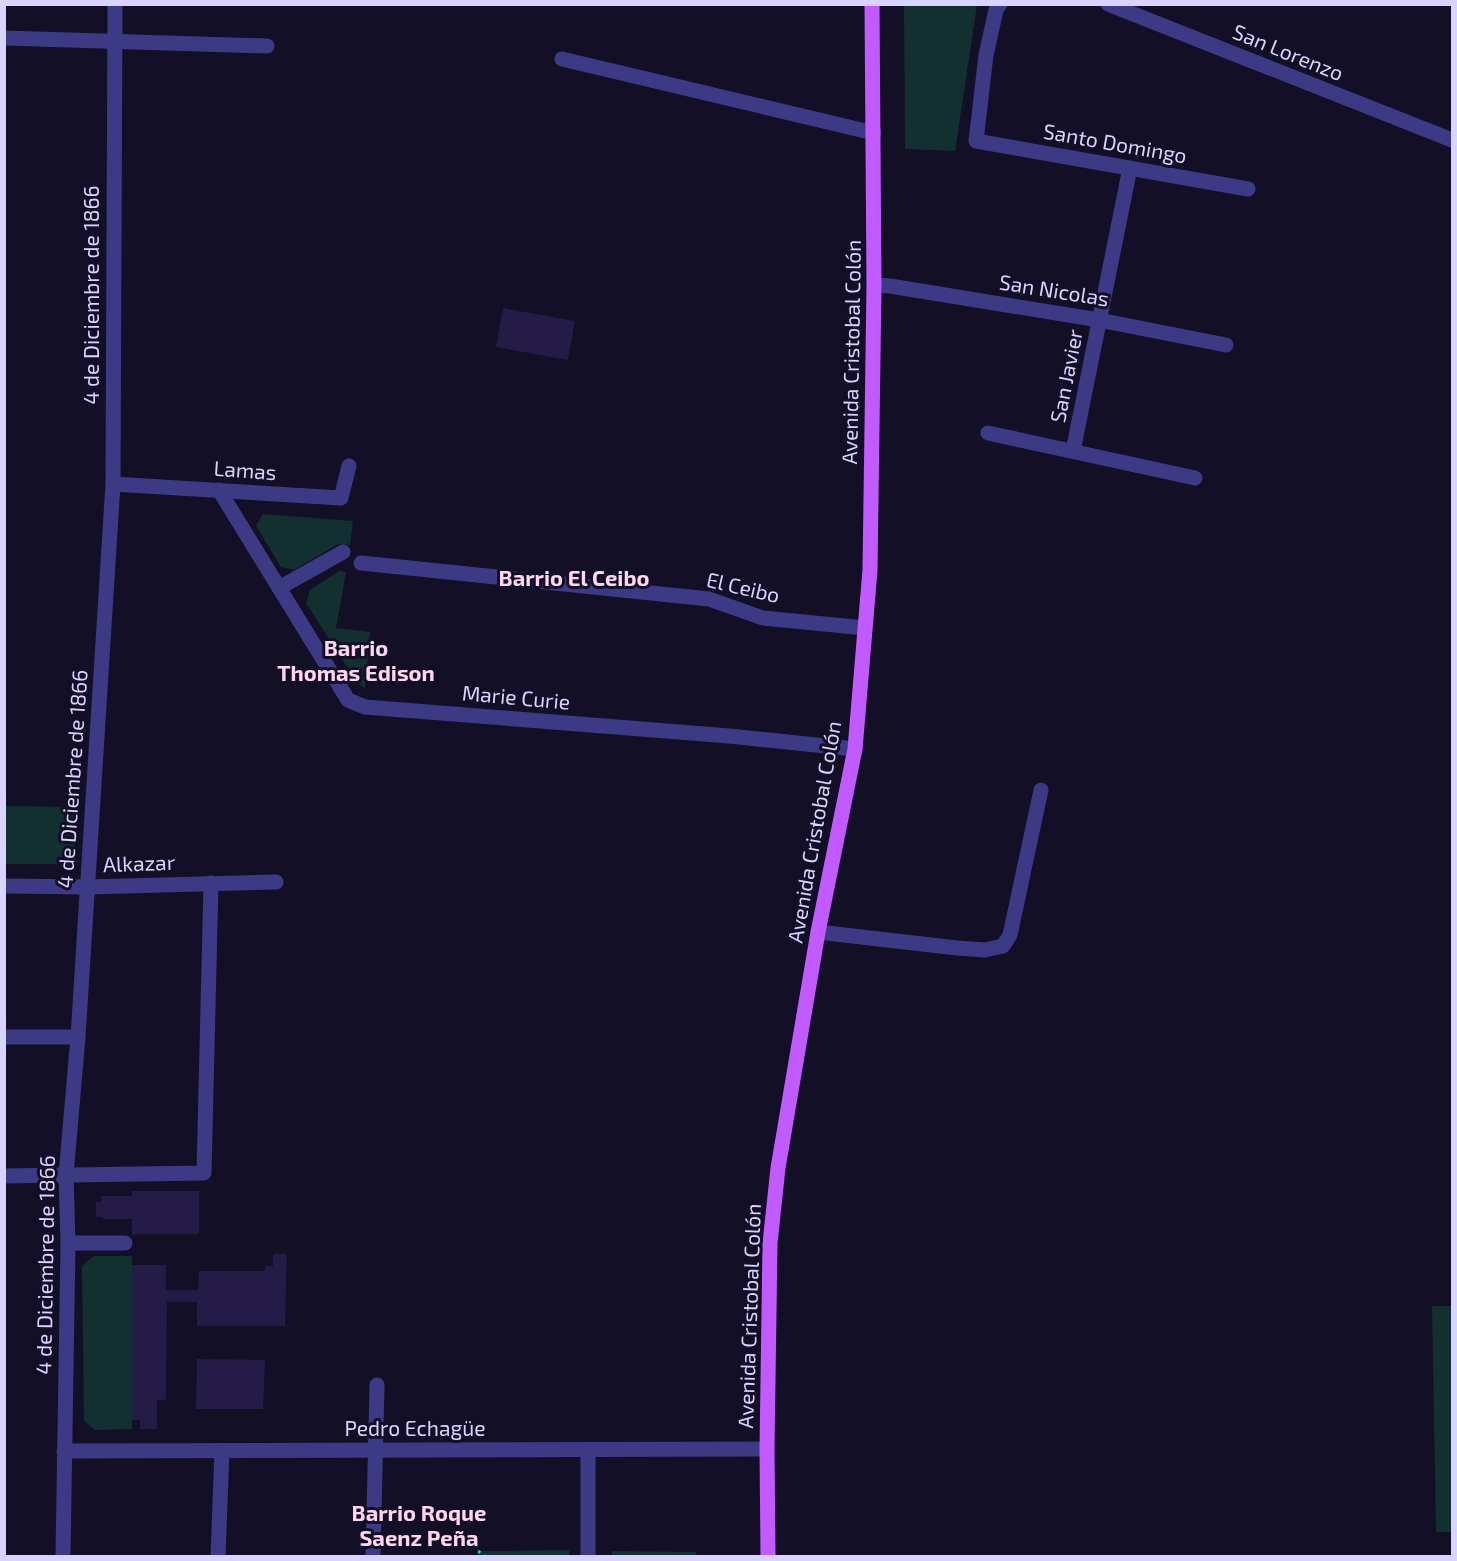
<svg xmlns="http://www.w3.org/2000/svg" width="1457" height="1561" viewBox="0 0 1457 1561" font-family="'Exo 2',sans-serif">
	<rect width="100%" height="100%" fill="#130f26"/>
	<g fill="#12302f">
		<path d="M904 5H977L955 151 905 149Z"/>
		<path d="M263 514 353 521 350 545 338 544 294 570 281 567 256 526Z"/>
		<path d="M339 571 346 572 336 628 370 632 365 689 354 678 306 603 310 590Z"/>
		<path d="M5 806 76 807 74 854 63 864H5Z"/>
		<path d="M94 1256H132V1429L95 1430 84 1421 82 1266Z"/>
		<path d="M1432 1306H1452V1532H1436Z"/>
		<path d="M569 1550V1556H478V1551Z"/>
		<path d="M612 1551 696 1552V1556H612Z"/>
	</g>
	<g fill="#241b47">
		<path d="M503 308 575 321 568 360 496 347Z"/>
		<path d="M132 1191H199V1234H132V1219H103V1217H96V1202H101V1196H132Z"/>
		<path d="M273 1254H287L285 1326H197V1302H167L166 1400H157V1429H140V1420H132V1265H166V1290H198L199 1271H265V1266H273Z"/>
		<path d="M197 1359 265 1360 263 1409H196Z"/>
	</g>
	<g fill="none" stroke-linecap="round" stroke-linejoin="round">
		<path stroke="#2fb8b0" stroke-width="3" stroke-dasharray="3 4.5" stroke-linecap="butt" d="M478 1551 485 1556"/>
		<g stroke="#3d3a85" stroke-width="15">
			<path d="M1000 4 996 10 986 55 976 141 1248 189"/>
			<path d="M1108 4 1452 140"/>
			<path d="M4 38 267 46"/>
			<path d="M562 59 874 133"/>
			<path d="M874 285 890 286 1099 320 1226 345"/>
			<path d="M988 433 1195 478"/>
			<path d="M1073 451 1130 168"/>
			<path d="M113 484 341 498 349 466"/>
			<path d="M219 490 348 700 365 707 729 736 855 749"/>
			<path d="M361 563 709 599 763 618 865 628"/>
			<path d="M279 588 343 552"/>
			<path d="M4 886 88 887 276 882"/>
			<path d="M818 932 957 948 985 950 1003 946 1010 935 1041 790"/>
			<path d="M4 1037H78"/>
			<path d="M4 1176 204 1173 211 883"/>
			<path d="M68 1243H125"/>
			<path d="M588 1450V1556"/>
			<path d="M64 1451 767 1449"/>
			<path d="M63 1556 68 1243 66 1175 78 1037 113 484 115 4"/>
			<path d="M218 1556 222 1451"/>
			<path d="M373 1556 377 1385"/>
		</g>
		<path stroke="#c25bff" stroke-width="15" d="M768 1556 767 1449 770 1243 778 1168 818 932 855 749 870 570 874 285 872 4"/>
	</g>
	<g text-anchor="middle" stroke-width="6" stroke-linejoin="round" paint-order="stroke">
		<g font-size="21" fill="#d9d4ff" stroke="#130f26">
			<text transform="translate(1288 53) rotate(22)" y="7">San Lorenzo</text>
			<text transform="translate(1115 144) rotate(10)" y="7">Santo Domingo</text>
			<text transform="translate(1054 291) rotate(9)" y="7">San Nicolas</text>
			<text transform="translate(92 295) rotate(-90)" y="7">4 de Diciembre de 1866</text>
			<text transform="translate(852 352) rotate(-89)" y="7">Avenida Cristobal Colón</text>
			<text transform="translate(1067 376) rotate(-79)" y="7">San Javier</text>
			<text transform="translate(245 471) rotate(4)" y="7">Lamas</text>
			<text transform="translate(743 588) rotate(13)" y="7">El Ceibo</text>
			<text transform="translate(516 698) rotate(5)" y="7">Marie Curie</text>
			<text transform="translate(73 779) rotate(-86)" y="7">4 de Diciembre de 1866</text>
			<text transform="translate(815 832) rotate(-80)" y="7">Avenida Cristobal Colón</text>
			<text transform="translate(139 864) rotate(-2)" y="7">Alkazar</text>
			<text transform="translate(46 1265) rotate(-89)" y="7">4 de Diciembre de 1866</text>
			<text transform="translate(750 1316) rotate(-88)" y="7">Avenida Cristobal Colón</text>
			<text x="415" y="1436">Pedro Echagüe</text>
		</g>
		<g font-size="22" font-weight="bold" fill="#ffd6f0" stroke="#130f26">
			<text x="574" y="586">Barrio El Ceibo</text>
			<text x="356" y="656">Barrio<tspan x="356" dy="25">Thomas Edison</tspan></text>
			<text x="419" y="1521">Barrio Roque<tspan x="419" dy="25">Saenz Peña</tspan></text>
		</g>
	</g>
	<rect width="1457" height="1561" fill="none" stroke="#d9d4ff" stroke-width="12"/>
</svg>
